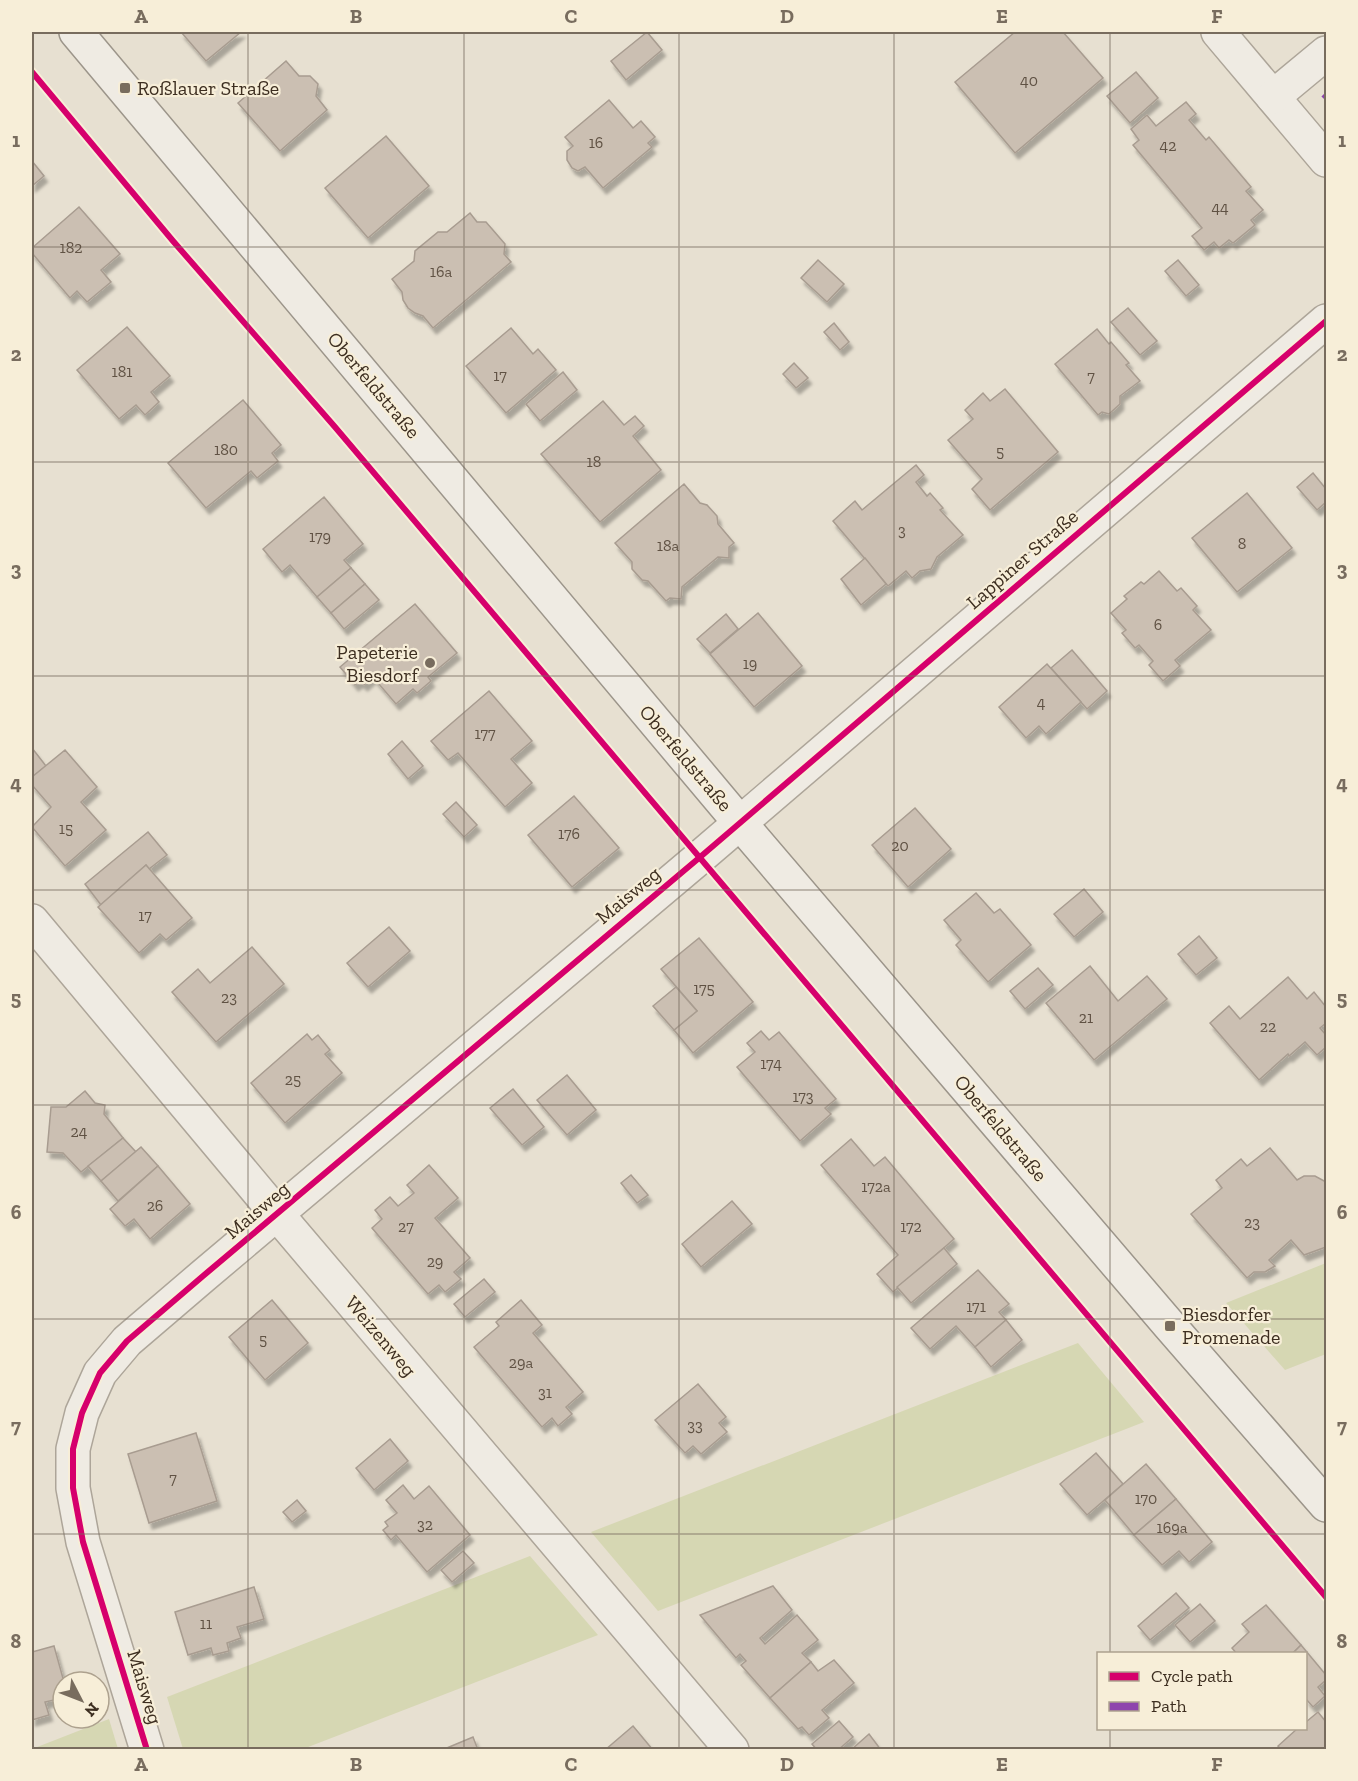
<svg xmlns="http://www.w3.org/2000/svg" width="1358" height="1781" viewBox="0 0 1358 1781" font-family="'Zilla Slab',serif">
	<defs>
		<filter id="shadow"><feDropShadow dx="3.5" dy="6" stdDeviation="1.5" flood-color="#0004"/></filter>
	</defs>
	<rect width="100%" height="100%" fill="#e7e0d1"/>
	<g fill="#d6d7b3">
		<path d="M1326 1263V1354L1285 1370 1226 1303Z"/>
		<path d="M1078 1343 1144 1422 658 1611 591 1532Z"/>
		<path d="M530 1556 598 1635 303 1749H183L167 1697Z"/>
		<path d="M109 1719 118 1749H32Z"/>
	</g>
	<g fill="#cbbfb2" stroke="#a89c90" stroke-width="1.5" filter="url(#shadow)">
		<path d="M181 32H241L206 61Z"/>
		<path d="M647 32 662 50 626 80 611 61Z"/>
		<path d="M1015 32H1063L1103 78 1015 153 955 82Z"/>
		<path d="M286 61 299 76H310L318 84 316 96 327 110 280 151 238 103Z"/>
		<path d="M1136 72 1158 98 1130 123 1107 96Z"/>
		<path d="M609 100 633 128 641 121 655 137 648 143 652 147 603 188 585 167 578 171 572 168 567 160V151L573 146 565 137Z"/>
		<path d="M1186 102 1196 114 1189 120 1206 140 1209 137 1251 187 1246 191 1263 210 1251 220 1255 225 1233 243 1229 240 1219 248 1214 242 1204 250 1192 236 1202 228 1133 145 1139 140 1131 129 1147 115 1156 126Z"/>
		<path d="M386 136 429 186 368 238 325 188Z"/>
		<path d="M32 161 44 176 32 186Z"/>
		<path d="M79 207 120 254 101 270 111 282 87 302 77 291 70 298 32 253V248Z"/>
		<path d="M470 213 477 222H486L505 244 504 254 511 262 433 328 423 316 415 313 408 308 403 300 402 292 392 279 414 261 415 251 438 232H447Z"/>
		<path d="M818 260 844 284 827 302 801 278Z"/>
		<path d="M1178 260 1199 285 1186 296 1165 271Z"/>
		<path d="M1128 308 1157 341 1140 355 1111 322Z"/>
		<path d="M834 323 849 342 840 350 824 332Z"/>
		<path d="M127 327 170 376 151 392 159 402 145 415 136 405 119 419 77 370Z"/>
		<path d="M511 328 533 354 538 349 556 370 506 413 466 366Z"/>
		<path d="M1097 329 1109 344 1111 342 1129 363 1126 365 1140 381 1120 396V404L1109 414 1102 412 1098 415 1055 364Z"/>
		<path d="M794 363 808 378 796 388 783 374Z"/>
		<path d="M563 372 577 390 540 421 526 404Z"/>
		<path d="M1005 389 1058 452 990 510 972 489 982 479 948 440 973 419 965 410 983 393 990 401Z"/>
		<path d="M243 400 281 445 272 453 278 461 257 478 251 471 206 508 168 463Z"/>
		<path d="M603 401 624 425 635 416 644 426 633 436 661 470 600 522 541 454Z"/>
		<path d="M916 465 924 475 916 482 927 496 930 493 943 508 940 510 963 535 937 557 931 569 920 571 912 578 906 571 888 586 833 521 855 501 862 510Z"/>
		<path d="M1313 473 1326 489V502L1317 510 1297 487Z"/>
		<path d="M684 484 700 503 707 505 717 516 718 524 734 543 729 547V558L718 557 682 587 681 599 670 598 666 601 648 581 642 580 632 569V562L615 543Z"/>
		<path d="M1247 493 1292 548 1237 592 1192 538Z"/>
		<path d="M324 497 363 544 344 560 351 568 317 597 290 565 282 572 263 549Z"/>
		<path d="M865 558 886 584 861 605 841 579Z"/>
		<path d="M351 568 365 584 331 613 317 597Z"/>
		<path d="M1159 571 1177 591 1181 588 1197 606 1193 610 1211 630 1175 660 1180 666 1163 681 1149 665 1153 661 1139 645 1135 648 1122 633 1126 630 1111 613 1127 599 1124 596 1141 582 1144 584Z"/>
		<path d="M365 584 379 600 344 629 331 613Z"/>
		<path d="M415 604 457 653 428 677 431 681 417 693 413 689 396 704 373 677 364 685 360 681 355 685 340 667Z"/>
		<path d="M758 613 802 666 754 707 710 654Z"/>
		<path d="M726 614 738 629 710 653 697 639Z"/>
		<path d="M1072 650 1107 691 1087 709 1051 668Z"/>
		<path d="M1047 664 1081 702 1046 734 1039 726 1026 738 999 707Z"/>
		<path d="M489 691 532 741 511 759 532 783 505 807 458 753 448 760 431 741Z"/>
		<path d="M402 741 423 766 408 779 388 754Z"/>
		<path d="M32 748 46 766 32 777Z"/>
		<path d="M65 750 97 787 81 802 106 830 65 866 32 827 51 807 32 785V777Z"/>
		<path d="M574 796 619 848 572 887 528 835Z"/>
		<path d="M456 802 477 825 464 837 443 814Z"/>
		<path d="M915 808 951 849 908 887 872 845Z"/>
		<path d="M148 832 167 855 149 869 146 865 101 905 85 884Z"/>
		<path d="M146 865 192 918 166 940 160 934 139 953 98 907Z"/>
		<path d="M1084 889 1103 912 1074 937 1054 914Z"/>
		<path d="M976 893 994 913 1000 909 1031 945 988 982 956 945 961 940 944 920Z"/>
		<path d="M389 927 410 951 368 987 347 963Z"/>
		<path d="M1199 936 1217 958 1196 975 1178 954Z"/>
		<path d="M699 938 753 1002 693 1053 674 1030 697 1011 661 969Z"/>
		<path d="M252 947 284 984 216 1042 172 992 198 969 210 983Z"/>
		<path d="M1090 966 1118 1001 1147 976 1167 999 1094 1060 1046 1003Z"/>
		<path d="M1038 968 1053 985 1025 1009 1010 991Z"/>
		<path d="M1288 977 1307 999 1314 992 1326 1007V1023L1320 1028 1326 1035V1047L1317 1055 1305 1042 1289 1056 1288 1054 1259 1080 1210 1023 1229 1006 1240 1019Z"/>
		<path d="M676 987 697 1011 674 1030 653 1006Z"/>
		<path d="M761 1031 769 1040 779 1032 836 1099 825 1108 831 1114 800 1141 737 1067 755 1052 747 1043Z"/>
		<path d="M307 1034 312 1040 318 1035 330 1050 325 1054 342 1073 285 1123 251 1083Z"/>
		<path d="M567 1075 596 1110 567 1135 537 1100Z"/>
		<path d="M513 1089 544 1127 522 1145 490 1108Z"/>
		<path d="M85 1091 95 1103 105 1105 104 1114 123 1138 81 1172 63 1153 47 1152 51 1107H66Z"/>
		<path d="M123 1138 136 1152 101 1181 88 1166Z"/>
		<path d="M851 1139 874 1166 885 1157 954 1239 893 1292 877 1274 898 1255 821 1165Z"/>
		<path d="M141 1147 158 1166 118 1201 101 1181Z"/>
		<path d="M1270 1148 1297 1180 1304 1176H1315L1326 1182V1247L1304 1255 1291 1240 1269 1260 1275 1266 1265 1272H1254L1247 1278 1191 1214 1222 1188 1216 1180 1241 1159 1247 1166Z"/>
		<path d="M429 1165 458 1198 435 1218 470 1258 454 1272 461 1279 445 1292 439 1285 428 1294 372 1228 382 1219 375 1210 390 1197 398 1206 414 1193 407 1185Z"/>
		<path d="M158 1166 190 1204 150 1239 134 1219 125 1226 110 1209Z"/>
		<path d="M631 1175 648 1195 637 1203 621 1183Z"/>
		<path d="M732 1201 752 1224 701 1267 682 1244Z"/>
		<path d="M944 1248 957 1264 911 1303 897 1287Z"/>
		<path d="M978 1270 1009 1304 999 1312 1006 1320 975 1347 956 1326 930 1349 911 1328Z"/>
		<path d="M484 1279 495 1292 465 1317 454 1304Z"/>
		<path d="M272 1300 308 1343 265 1380 229 1337Z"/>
		<path d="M521 1300 542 1325 533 1333 583 1392 566 1407 572 1414 558 1426 552 1418 542 1427 474 1347 499 1326 496 1322Z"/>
		<path d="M1006 1320 1022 1340 991 1367 975 1347Z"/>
		<path d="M698 1384 726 1417 719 1423 727 1432 701 1454 693 1446 685 1453 655 1420Z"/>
		<path d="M196 1433 217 1501 149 1523 128 1454Z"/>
		<path d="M390 1439 408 1461 374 1490 356 1468Z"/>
		<path d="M1096 1453 1123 1484 1087 1515 1060 1484Z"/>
		<path d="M1146 1464 1176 1499 1134 1535 1105 1500Z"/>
		<path d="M403 1485 414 1499 429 1486 470 1535 427 1572 396 1535 391 1540 383 1530 388 1526 385 1522 397 1513 386 1500Z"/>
		<path d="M1176 1499 1212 1542 1189 1562 1179 1551 1162 1565 1134 1535Z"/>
		<path d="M297 1500 306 1511 292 1522 283 1512Z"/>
		<path d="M463 1551 474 1563 452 1582 441 1570Z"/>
		<path d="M773 1586 792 1610 760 1638 765 1644 797 1615 818 1640 802 1653 811 1662 770 1698 741 1665 746 1661 740 1654 736 1658 700 1615Z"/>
		<path d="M254 1587 264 1619 237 1627 241 1638 227 1643 229 1651 213 1655 211 1648 188 1655 175 1612Z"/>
		<path d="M1176 1593 1189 1608 1150 1640 1138 1626Z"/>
		<path d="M1200 1604 1215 1621 1190 1642 1175 1625Z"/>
		<path d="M1266 1605 1301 1645 1292 1654H1237L1232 1648 1249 1632 1242 1624Z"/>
		<path d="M1301 1645 1326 1675V1680L1318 1687 1325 1696 1313 1707 1306 1699V1654H1292Z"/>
		<path d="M54 1646 64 1682 63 1698 45 1702 49 1715 32 1720V1652Z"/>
		<path d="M834 1660 854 1683 822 1710 829 1718 809 1735 802 1727 798 1729 770 1698 811 1662 818 1671Z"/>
		<path d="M1318 1712 1326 1722V1750H1281L1278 1746 1298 1728H1306V1722Z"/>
		<path d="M839 1721 853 1737 838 1750H817L812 1744Z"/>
		<path d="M633 1726 653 1750H605Z"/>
		<path d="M869 1734 881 1750H851Z"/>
		<path d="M473 1737 478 1750H442Z"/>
	</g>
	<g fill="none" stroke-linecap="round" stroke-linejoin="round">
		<defs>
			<g id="street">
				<path d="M1218 32 1326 160"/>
				<path d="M1273 97 1326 53"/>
				<path d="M32 921 277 1214 732 1750"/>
				<path d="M147 1750 83 1542 73 1488V1449L82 1413 100 1373 127 1341 203 1276 699 858 1326 321"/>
			</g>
			<path id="secondary" d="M76 32 740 823 1170 1326 1326 1505"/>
		</defs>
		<use href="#street" stroke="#ada599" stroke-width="36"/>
		<use href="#secondary" stroke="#9c958a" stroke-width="36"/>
		<use href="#street" stroke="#efebe3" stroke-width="33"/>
		<use href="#secondary" stroke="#efebe3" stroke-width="33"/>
		<path stroke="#8e44ad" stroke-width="4.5" stroke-dasharray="9 4.5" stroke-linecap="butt" d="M1323 98 1326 95"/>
		<defs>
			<g id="cycleway">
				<path d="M32 72 173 241 335 427 1326 1597"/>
				<path d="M147 1750 83 1542 73 1488V1449L82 1413 100 1373 127 1341 203 1276 699 858 1326 321"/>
			</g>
		</defs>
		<use href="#cycleway" stroke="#f7eed8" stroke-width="10"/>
		<use href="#cycleway" stroke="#d6006c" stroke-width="6"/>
	</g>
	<path fill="none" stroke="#786c5e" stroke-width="1.5" stroke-opacity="0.55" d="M248 32V1750M464 32V1750M679 32V1750M894 32V1750M1110 32V1654M32 247H1326M32 462H1326M32 676H1326M32 890H1326M32 1105H1326M32 1319H1326M32 1534H1326M1110 1728V1750"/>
	<g fill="#786c5e" stroke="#f7eed8" stroke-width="2">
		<rect x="119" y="82" width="12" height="12" rx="3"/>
		<circle cx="430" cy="663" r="6"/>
		<rect x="1164" y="1320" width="12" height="12" rx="3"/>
	</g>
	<g text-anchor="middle" stroke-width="4.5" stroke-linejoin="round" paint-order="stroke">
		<g font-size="16" fill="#605244">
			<text x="1029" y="86">40</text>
			<text x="596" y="148">16</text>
			<text x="1168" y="151">42</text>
			<text x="1220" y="213">44</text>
			<text x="71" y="253">182</text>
			<text x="441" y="277">16a</text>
			<text x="122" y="377">181</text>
			<text x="500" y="381">17</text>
			<text x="1091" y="382">7</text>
			<text x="226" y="455">180</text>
			<text x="1000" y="457">5</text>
			<text x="594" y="467">18</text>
			<text x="902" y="536">3</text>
			<text x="320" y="542">179</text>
			<text x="1242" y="549">8</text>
			<text x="668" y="551">18a</text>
			<text x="1158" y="630">6</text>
			<text x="750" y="669">19</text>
			<text x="1041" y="708">4</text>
			<text x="485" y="739">177</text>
			<text x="66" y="834">15</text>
			<text x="569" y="839">176</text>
			<text x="900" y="851">20</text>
			<text x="145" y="921">17</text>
			<text x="704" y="994">175</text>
			<text x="229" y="1003">23</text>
			<text x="1086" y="1023">21</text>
			<text x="1268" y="1032">22</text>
			<text x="771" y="1069">174</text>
			<text x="293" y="1085">25</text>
			<text x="803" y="1102">173</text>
			<text x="79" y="1137">24</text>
			<text x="876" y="1192">172a</text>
			<text x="155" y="1211">26</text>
			<text x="1252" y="1228">23</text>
			<text x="406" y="1232">27</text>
			<text x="911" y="1232">172</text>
			<text x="435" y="1267">29</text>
			<text x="976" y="1312">171</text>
			<text x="263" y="1345">5</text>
			<text x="521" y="1368">29a</text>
			<text x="545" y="1398">31</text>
			<text x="695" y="1431">33</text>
			<text x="173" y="1484">7</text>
			<text x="1146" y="1504">170</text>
			<text x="425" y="1530">32</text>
			<text x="1172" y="1533">169a</text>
			<text x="206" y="1629">11</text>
		</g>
		<g font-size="20" fill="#3d2e20" stroke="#f7eed8" text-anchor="start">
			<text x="137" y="95">Roßlauer Straße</text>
			<text x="418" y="659" text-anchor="end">Papeterie<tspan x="418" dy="23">Biesdorf</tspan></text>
			<text x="1182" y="1321">Biesdorfer<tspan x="1182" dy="23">Promenade</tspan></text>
		</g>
		<g font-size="20" fill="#3d2e20" stroke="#f7eed8">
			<text transform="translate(374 385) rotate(50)" y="7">Oberfeldstraße</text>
			<text transform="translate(1022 559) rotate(-41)" y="7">Lappiner Straße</text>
			<text transform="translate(686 758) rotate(50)" y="7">Oberfeldstraße</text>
			<text transform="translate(628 895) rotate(-40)" y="7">Maisweg</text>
			<text transform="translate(1001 1128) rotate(50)" y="7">Oberfeldstraße</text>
			<text transform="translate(257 1210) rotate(-40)" y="7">Maisweg</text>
			<text transform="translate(381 1336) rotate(50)" y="7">Weizenweg</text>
			<text transform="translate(145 1687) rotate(73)" y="7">Maisweg</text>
		</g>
	</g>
	<rect width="1358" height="1781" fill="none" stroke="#f7eed8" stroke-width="66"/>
	<rect x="1097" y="1652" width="210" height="78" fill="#f7eed8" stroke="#ada18e" stroke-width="1.5"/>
	<rect x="1109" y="1672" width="30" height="9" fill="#d6006c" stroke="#ada18e" stroke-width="1.5"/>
	<text x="1151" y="1682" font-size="18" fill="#3d2e20">Cycle path</text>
	<rect x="1109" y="1702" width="30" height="9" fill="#8e44ad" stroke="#ada18e" stroke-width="1.5"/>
	<text x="1151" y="1712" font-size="18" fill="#3d2e20">Path</text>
	<g transform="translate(81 1700) rotate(132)"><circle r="28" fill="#f7eed8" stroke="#ada18e" stroke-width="1.5"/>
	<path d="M0-4.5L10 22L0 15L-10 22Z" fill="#786c5e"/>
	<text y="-9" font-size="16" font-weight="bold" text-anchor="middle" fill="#3d2e20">N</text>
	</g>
	<rect x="33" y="33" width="1292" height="1715" fill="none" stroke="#786c5e" stroke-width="2"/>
	<g font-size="20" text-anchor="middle" font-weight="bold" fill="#786c5e">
		<text x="141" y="23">A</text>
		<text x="356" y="23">B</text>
		<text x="571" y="23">C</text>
		<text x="787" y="23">D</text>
		<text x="1002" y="23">E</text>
		<text x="1217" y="23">F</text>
		<text x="16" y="147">1</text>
		<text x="1342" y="147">1</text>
		<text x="16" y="361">2</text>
		<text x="1342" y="361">2</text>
		<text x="16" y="576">3</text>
		<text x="1342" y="576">3</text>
		<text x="16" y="790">4</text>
		<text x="1342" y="790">4</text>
		<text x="16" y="1005">5</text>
		<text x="1342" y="1005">5</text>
		<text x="16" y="1219">6</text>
		<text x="1342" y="1219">6</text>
		<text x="16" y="1433">7</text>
		<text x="1342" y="1433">7</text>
		<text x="16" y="1648">8</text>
		<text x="1342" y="1648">8</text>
		<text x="141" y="1771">A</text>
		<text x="356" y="1771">B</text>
		<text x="571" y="1771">C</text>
		<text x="787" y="1771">D</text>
		<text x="1002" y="1771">E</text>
		<text x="1217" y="1771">F</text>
	</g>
</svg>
